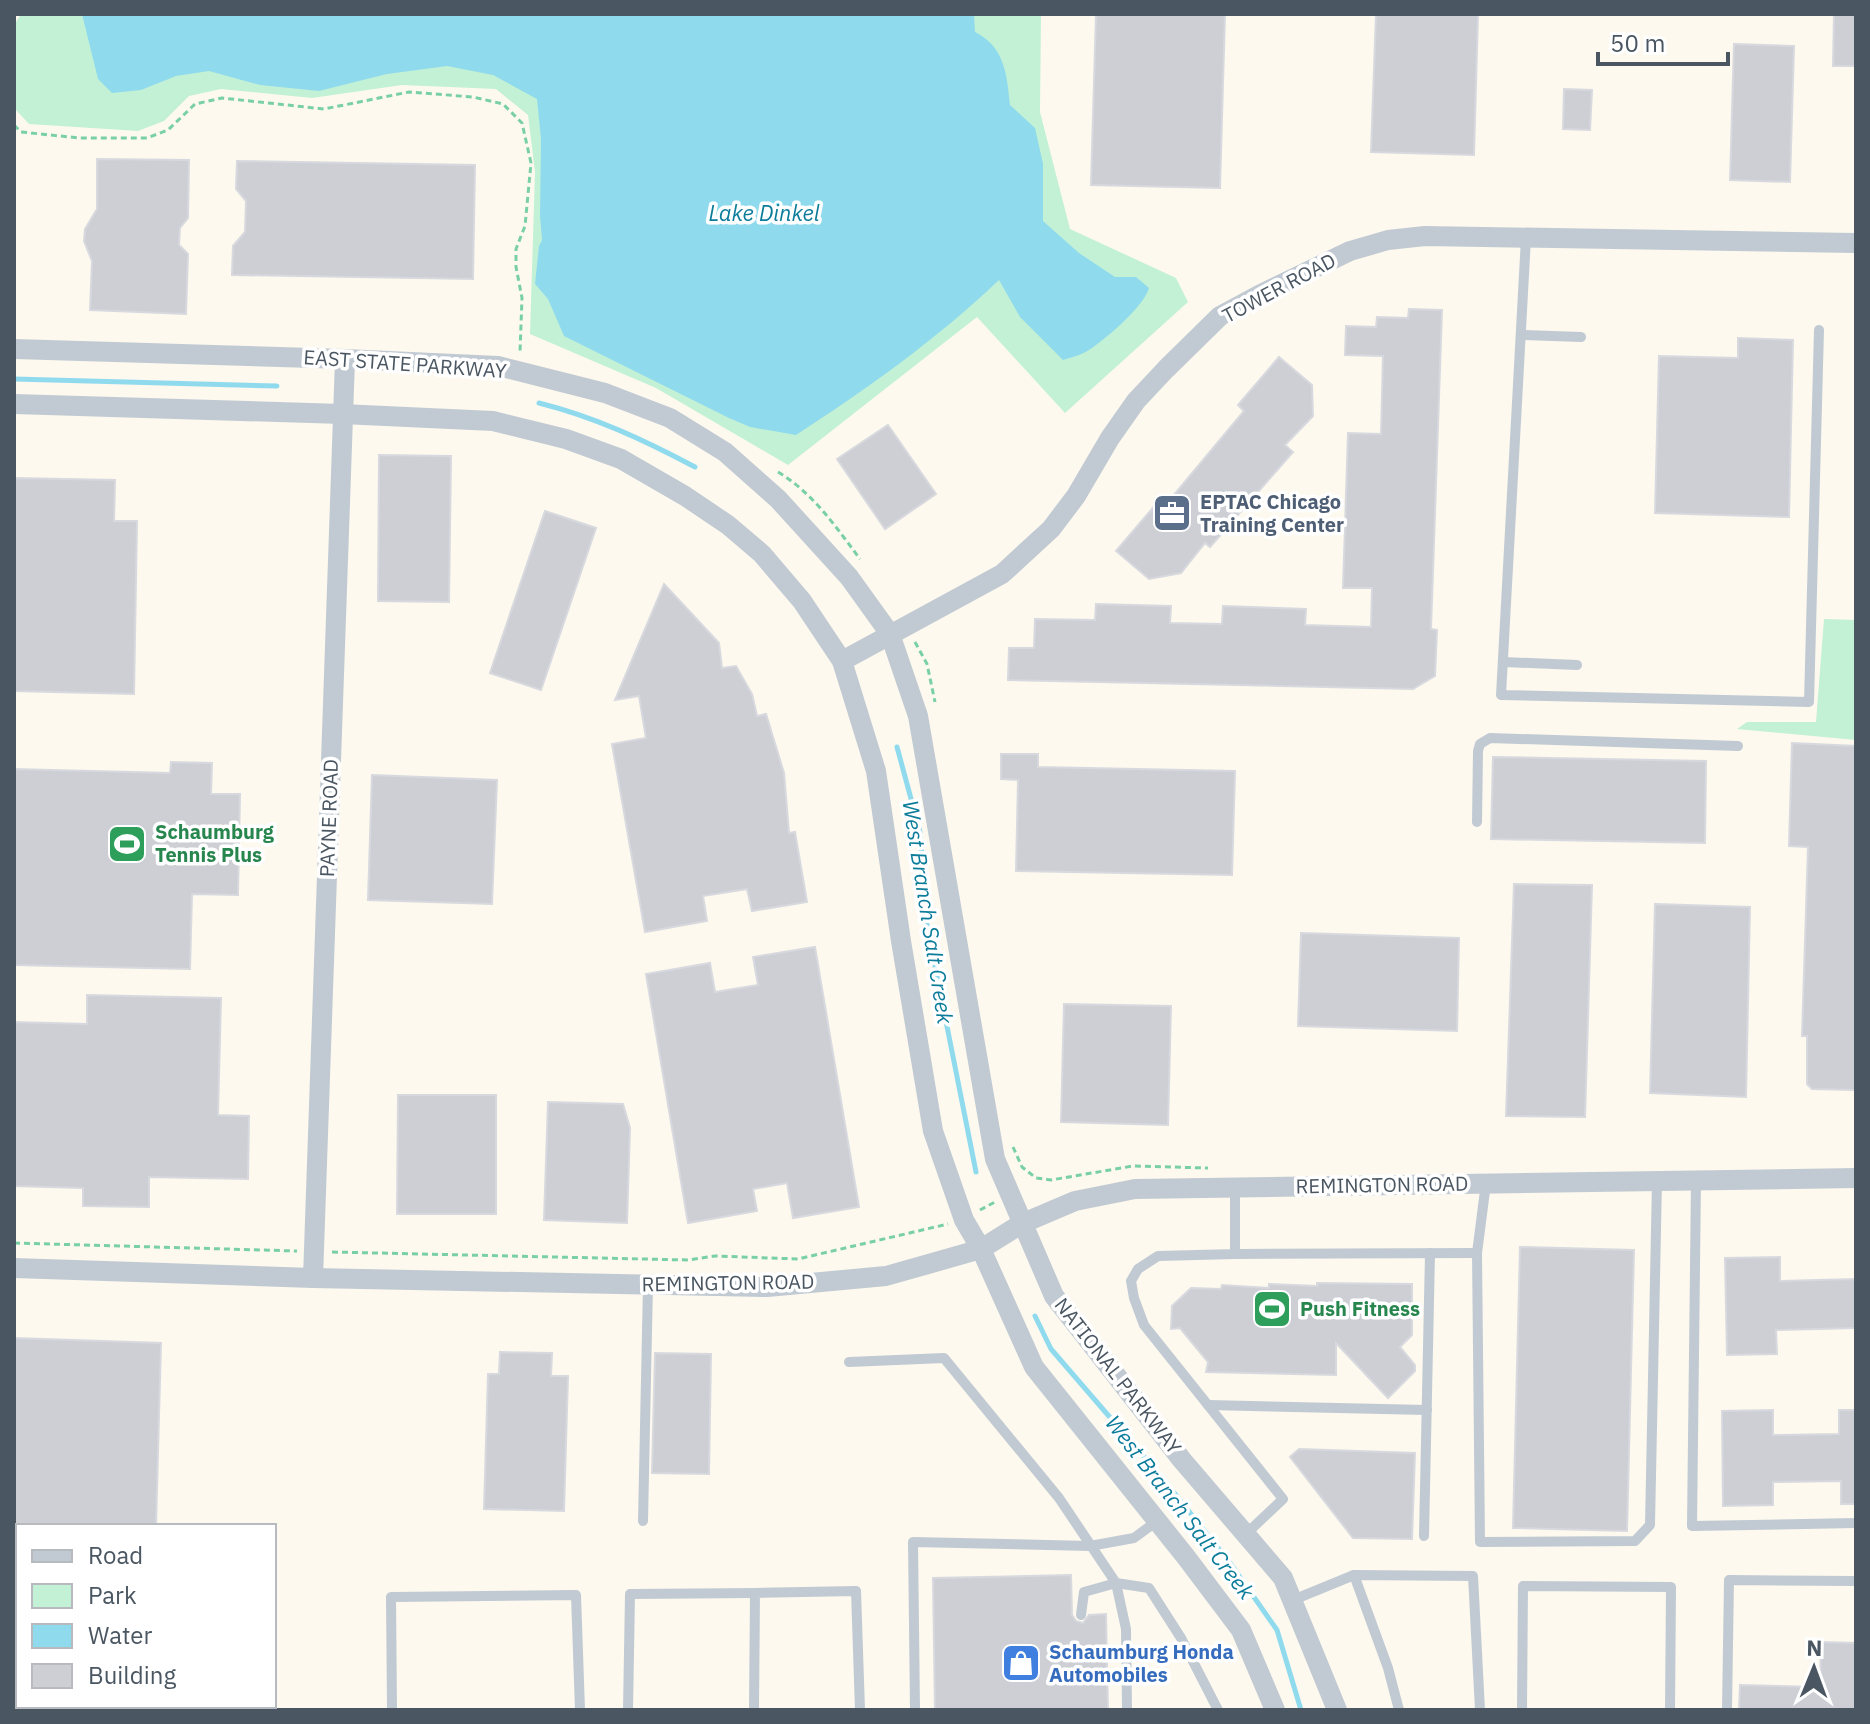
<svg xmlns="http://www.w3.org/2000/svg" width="1870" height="1724" viewBox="0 0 1870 1724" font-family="'IBM Plex Sans',sans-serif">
	<rect width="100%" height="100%" fill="#f5f3f3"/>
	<g fill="#fdf9ef">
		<path d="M14 14H1856V1710H255V1706H274V1526H18V1584H14Z"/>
		<path d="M14 1586H18V1706H218V1710H14Z"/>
	</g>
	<g fill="#c3f1d5">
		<path d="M21 14H1041L1040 112 1070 229 1176 278 1188 302 1065 413 977 317 788 465 656 388 530 334 535 172 528 115 496 89 402 85 312 98 221 89 189 96 164 121 138 131 29 124 16 110V22Z"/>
		<path d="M1824 619 1856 620V740L1737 729 1747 722H1816Z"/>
	</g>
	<path fill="#90daee" d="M82 14H974L975 32C1005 47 1007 75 1010 105L1035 128 1043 164V221L1079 253 1115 277H1136L1149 288C1144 306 1109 336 1092 348 1084 354 1073 357 1063 360L1020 317 999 280C937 339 867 389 796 435L750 427 729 418 564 336 548 299 535 284 539 246 542 240 540 216 541 139 537 99 493 75 447 66 387 74 319 91 260 85 209 71 176 76 141 90 112 93 98 79Z"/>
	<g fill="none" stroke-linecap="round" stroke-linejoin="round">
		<g stroke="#90daee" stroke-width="5">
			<path d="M14 379 277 386"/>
			<path d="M539 403C595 417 644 440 695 467"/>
			<path d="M897 747 920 832 927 926 976 1172"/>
			<path d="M1035 1316 1051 1349 1164 1480 1230 1563 1277 1630 1301 1710"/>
		</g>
	</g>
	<g fill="#cdcfd5" stroke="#d7d9de" stroke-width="2">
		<path d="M1096 14H1225L1220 188 1091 185Z"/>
		<path d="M1376 14H1478L1474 155 1371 152Z"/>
		<path d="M1834 14H1856V66H1833Z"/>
		<path d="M1734 44 1794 46 1790 182 1730 180Z"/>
		<path d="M1564 89 1592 90 1590 130 1563 129Z"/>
		<path d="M97 159 189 160 188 218 180 228 179 245 188 254 186 314 90 310 92 261 84 241 85 229 97 209Z"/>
		<path d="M237 161 475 165 473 279 232 275 233 246 245 232 246 201 236 189Z"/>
		<path d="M1409 309 1442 310 1431 629 1437 630 1435 676 1413 689 1008 680 1009 648H1034L1035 619 1095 620 1096 604 1171 606 1170 623 1222 624 1223 606 1306 609 1305 625 1371 627 1372 588H1343L1348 433 1381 434 1383 356 1345 355 1346 326 1376 327 1377 317 1408 318Z"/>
		<path d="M1738 338 1793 340 1789 517 1655 513 1659 356 1738 358Z"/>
		<path d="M1279 357 1312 385 1313 416 1285 445 1293 452 1210 547 1205 543 1181 573 1149 579 1116 551 1157 503 1163 508 1244 411 1238 405Z"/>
		<path d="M888 425 936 494 885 529 837 459Z"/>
		<path d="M379 455 451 456 449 602 378 601Z"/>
		<path d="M14 478 115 480 114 521H137L134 694 14 691Z"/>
		<path d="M545 511 596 528 541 690 490 673Z"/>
		<path d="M664 584 719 643 722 668 736 666 752 694 757 716 766 714 784 773 789 833 795 832 807 902 752 911 747 889 703 896 707 921 645 932 612 744 646 738 639 696 615 700Z"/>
		<path d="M1792 743 1856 746V1090L1812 1089 1807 1084V1036H1802L1808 847 1789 846Z"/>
		<path d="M1001 754H1038V767L1235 771 1232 875 1016 871 1018 780 1001 779Z"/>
		<path d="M1493 757 1706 761 1705 843 1491 839Z"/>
		<path d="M171 762 212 763 211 794H240L238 895 192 894 190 969 14 965V769L170 773Z"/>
		<path d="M372 775 497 780 492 904 368 900Z"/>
		<path d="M1514 884 1592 885 1585 1117 1506 1116Z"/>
		<path d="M1655 904 1750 907 1746 1097 1650 1093Z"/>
		<path d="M1301 933 1459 938 1457 1031 1298 1026Z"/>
		<path d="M815 947 859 1207 793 1218 787 1183 753 1189 757 1211 688 1223 646 974 710 963 715 992 758 985 753 957Z"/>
		<path d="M87 995 221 998 218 1115 249 1116 248 1179 149 1177V1207L83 1206V1188L14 1186V1022L87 1024Z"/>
		<path d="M1064 1004 1171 1006 1168 1125 1061 1122Z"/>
		<path d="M398 1095H496V1214H397Z"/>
		<path d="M548 1102 623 1104 630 1128 627 1223 544 1220Z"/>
		<path d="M1520 1247 1634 1250 1627 1531 1513 1528Z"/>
		<path d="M1780 1257V1281L1856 1279V1328L1776 1330 1777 1354 1727 1355 1725 1258Z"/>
		<path d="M1317 1283 1412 1284V1335L1400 1347 1415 1365V1371L1388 1398 1336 1343V1375L1206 1372 1208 1362 1180 1328 1171 1329 1172 1306 1191 1288 1221 1289 1222 1285 1269 1288V1284L1317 1286Z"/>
		<path d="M14 1338 161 1343 156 1526H14Z"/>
		<path d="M500 1352 552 1353 551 1376H568L564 1511 484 1509 488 1374H499Z"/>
		<path d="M655 1353 711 1354 709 1474 652 1473Z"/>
		<path d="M1773 1410V1435L1839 1434V1410H1856V1504H1841V1481L1773 1482V1505L1723 1506 1722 1411Z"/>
		<path d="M1299 1449 1415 1453 1412 1539 1353 1538 1290 1457Z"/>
		<path d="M1071 1575 1072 1615 1076 1621 1083 1623 1089 1615 1106 1614 1108 1710H935L933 1578Z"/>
		<path d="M1821 1642 1856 1643V1710H1739L1740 1685 1820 1687Z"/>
	</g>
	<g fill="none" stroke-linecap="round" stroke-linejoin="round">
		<g stroke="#7ad0a6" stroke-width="3" stroke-dasharray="6 4" stroke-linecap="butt">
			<path d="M14 125 21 132 80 138H147L168 130 195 104 222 98 324 109 409 92 473 97 503 104 522 123 531 163 525 226 516 249V267L522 298 520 352"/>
			<path d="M778 472C813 493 836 527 860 559"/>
			<path d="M915 642 927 664 935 702"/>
			<path d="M1013 1147 1022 1167 1036 1178 1051 1180 1133 1166 1208 1168"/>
			<path d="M980 1210 995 1202"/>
			<path d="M14 1243 297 1251"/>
			<path d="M332 1252 688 1260 715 1256 798 1259 948 1224"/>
		</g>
		<g stroke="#c1cad2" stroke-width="10">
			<path d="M1526 238 1501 695 1809 702 1819 330"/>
			<path d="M1522 335 1581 337"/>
			<path d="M1503 662 1577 665"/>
			<path d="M1477 822 1478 751 1480 744 1490 738 1738 746"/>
			<path d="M1696 1180 1692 1526 1856 1523"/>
			<path d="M1486 1183 1477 1253 1480 1542 1635 1541 1650 1525 1657 1181"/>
			<path d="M1235 1187V1254L1158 1256 1138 1269 1131 1281 1134 1298 1144 1325 1283 1499 1246 1534"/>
			<path d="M1235 1254 1477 1253"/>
			<path d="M849 1362 944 1358 1059 1498 1116 1583 1126 1629 1127 1710"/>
			<path d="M1208 1405 1427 1410"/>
			<path d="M643 1521 648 1284"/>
			<path d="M1424 1536 1430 1253"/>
			<path d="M1354 1575 1388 1668 1399 1710"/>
			<path d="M1293 1600 1354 1575 1473 1576 1480 1710"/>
			<path d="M1081 1615 1084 1592 1116 1583 1149 1588 1181 1638 1218 1710"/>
			<path d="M392 1710 391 1597 576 1595 580 1710"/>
			<path d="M628 1710 630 1594 755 1593"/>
			<path d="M754 1710 755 1593 856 1591 860 1710"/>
			<path d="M915 1710 913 1542 1090 1546 1134 1538 1157 1521"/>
			<path d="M1522 1710 1523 1586 1671 1587 1670 1710"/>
			<path d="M1727 1710 1729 1580 1856 1581"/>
		</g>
		<g stroke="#c1cad2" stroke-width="20">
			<path d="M14 349 345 359 498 366 605 393 670 418 725 452 778 499 849 577 890 634 918 716 995 1159 1054 1296 1182 1460 1283 1578 1337 1710"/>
			<path d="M14 404 342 414 493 421 566 439 621 459 685 496 728 525 762 554 802 601 842 661 876 771 901 941 933 1131 964 1220 981 1249 1034 1367 1186 1557 1241 1630 1275 1710"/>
			<path d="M842 661 1002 574 1051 529 1076 496 1110 438 1136 401 1166 369 1220 316 1259 295 1350 251 1388 240 1425 236 1856 243"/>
			<path d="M14 1268 313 1278 767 1287 886 1276 981 1249 1021 1224 1075 1201 1135 1189 1856 1178"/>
			<path d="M313 1278 345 359"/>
		</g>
	</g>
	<defs>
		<symbol id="office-square" viewBox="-11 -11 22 22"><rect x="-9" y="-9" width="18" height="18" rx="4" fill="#5c6f8a" stroke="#fff"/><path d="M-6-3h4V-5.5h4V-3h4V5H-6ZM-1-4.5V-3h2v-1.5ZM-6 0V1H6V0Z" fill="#fff"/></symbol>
		<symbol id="stadium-square" viewBox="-11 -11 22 22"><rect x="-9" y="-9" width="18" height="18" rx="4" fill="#2e9e5b" stroke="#fff"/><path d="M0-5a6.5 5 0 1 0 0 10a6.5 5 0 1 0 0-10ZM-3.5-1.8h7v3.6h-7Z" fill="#fff"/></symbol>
		<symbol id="shop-square" viewBox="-11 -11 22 22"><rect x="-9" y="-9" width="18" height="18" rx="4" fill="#3f7fe0" stroke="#fff"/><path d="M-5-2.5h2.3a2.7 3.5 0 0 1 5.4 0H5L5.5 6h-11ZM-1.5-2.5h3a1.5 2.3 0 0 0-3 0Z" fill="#fff"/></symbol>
	</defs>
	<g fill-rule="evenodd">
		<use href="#office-square" x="1150" y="491" width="44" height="44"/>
		<use href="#stadium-square" x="105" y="822" width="44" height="44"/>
		<use href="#stadium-square" x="1250" y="1287" width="44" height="44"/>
		<use href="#shop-square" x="999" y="1641" width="44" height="44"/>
	</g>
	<g text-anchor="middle" stroke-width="7" stroke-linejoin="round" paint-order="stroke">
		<g font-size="20" fill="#4a5661" stroke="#fff">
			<text transform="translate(1279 288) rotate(-28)" y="7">TOWER ROAD</text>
			<text transform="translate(405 364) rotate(4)" y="7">EAST STATE PARKWAY</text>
			<text transform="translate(329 818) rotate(-88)" y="7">PAYNE ROAD</text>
			<text transform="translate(1382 1185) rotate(-1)" y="7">REMINGTON ROAD</text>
			<text transform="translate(728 1283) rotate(-1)" y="7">REMINGTON ROAD</text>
			<text transform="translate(1118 1376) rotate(52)" y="7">NATIONAL PARKWAY</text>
		</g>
		<g font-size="20" font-weight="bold" fill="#4e5e75" stroke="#fff" text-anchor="start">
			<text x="1200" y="509">EPTAC Chicago<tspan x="1200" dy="23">Training Center</tspan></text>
		</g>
		<g font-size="20" font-weight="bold" fill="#27864d" stroke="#fff" text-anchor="start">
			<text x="155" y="839">Schaumburg<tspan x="155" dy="23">Tennis Plus</tspan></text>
			<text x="1300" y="1316">Push Fitness</text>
		</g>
		<g font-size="20" font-weight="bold" fill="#366cbe" stroke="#fff" text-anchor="start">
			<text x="1049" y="1659">Schaumburg Honda<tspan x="1049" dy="23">Automobiles</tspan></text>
		</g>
		<g font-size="22" font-style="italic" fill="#0c7c9b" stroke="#fff">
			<text x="764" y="221">Lake Dinkel</text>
			<text transform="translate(928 912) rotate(81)" y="8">West Branch Salt Creek</text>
			<text transform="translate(1180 1507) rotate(52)" y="8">West Branch Salt Creek</text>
		</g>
	</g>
	<rect width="1870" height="1724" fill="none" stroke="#4a5661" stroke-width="32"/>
	<rect x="16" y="1524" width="260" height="184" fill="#ffffff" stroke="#b7bbc0" stroke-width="2"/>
	<rect x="32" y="1550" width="40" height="12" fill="#c1cad2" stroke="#b7bbc0" stroke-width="2"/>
	<text x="88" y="1564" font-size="24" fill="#4a5661">Road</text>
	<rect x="32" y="1584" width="40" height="24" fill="#c3f1d5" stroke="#b7bbc0" stroke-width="2"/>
	<text x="88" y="1604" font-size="24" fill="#4a5661">Park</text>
	<rect x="32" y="1624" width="40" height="24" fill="#90daee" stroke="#b7bbc0" stroke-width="2"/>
	<text x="88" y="1644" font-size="24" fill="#4a5661">Water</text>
	<rect x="32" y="1664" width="40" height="24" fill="#cdcfd5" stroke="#b7bbc0" stroke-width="2"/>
	<text x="88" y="1684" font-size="24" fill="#4a5661">Building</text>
	<g transform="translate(1814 1668) rotate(1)" stroke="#ffffff" stroke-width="6" paint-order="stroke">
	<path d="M0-6L14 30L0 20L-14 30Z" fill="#4a5661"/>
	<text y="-12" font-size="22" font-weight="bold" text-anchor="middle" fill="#4a5661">N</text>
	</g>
	<path d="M1598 52v12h130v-12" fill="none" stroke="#4a5661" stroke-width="4"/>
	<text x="1610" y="52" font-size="24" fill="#4a5661" stroke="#ffffff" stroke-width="6" paint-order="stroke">50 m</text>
</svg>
